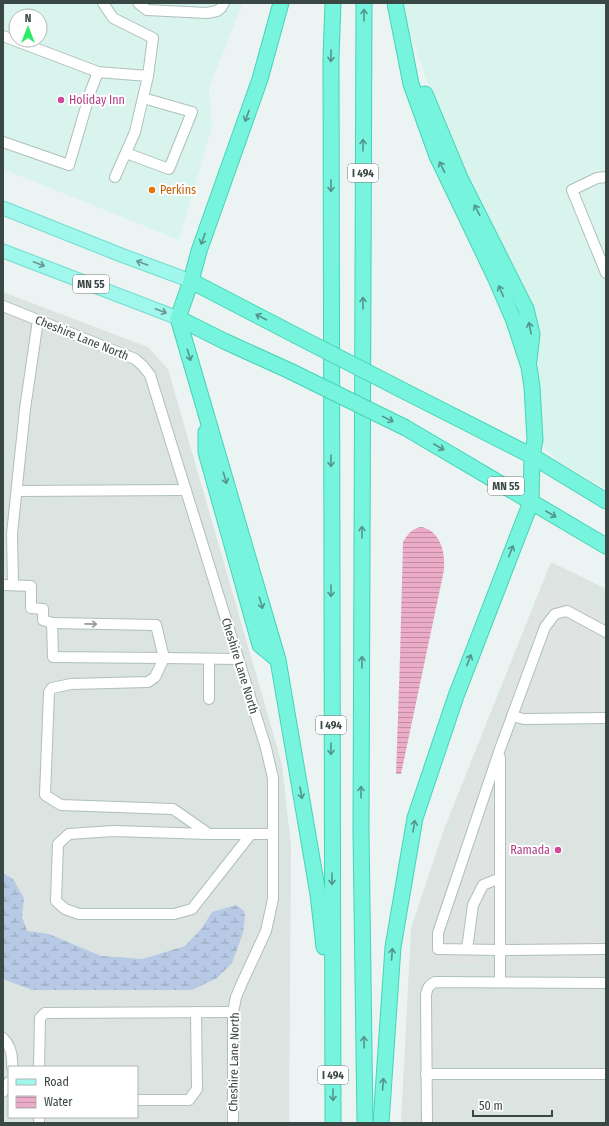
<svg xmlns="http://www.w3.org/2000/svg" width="609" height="1126" viewBox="0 0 609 1126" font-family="'Fira Sans Condensed',sans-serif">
	<defs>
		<pattern id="wetland-marsh" width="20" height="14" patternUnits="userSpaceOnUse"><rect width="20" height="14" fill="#b7c9e5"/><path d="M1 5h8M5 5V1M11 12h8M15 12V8" fill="none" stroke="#96a5bb"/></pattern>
		<pattern id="water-rules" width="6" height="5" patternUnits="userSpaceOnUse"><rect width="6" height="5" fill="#ecacc8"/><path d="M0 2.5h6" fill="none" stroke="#c08ea4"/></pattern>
	</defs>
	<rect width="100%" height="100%" fill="#ebf4f3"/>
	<g fill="#d8f4ed" fill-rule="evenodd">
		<path d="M3 3H243L209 88 212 127 179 240 3 169ZM16 16H40V40H16Z"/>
		<path d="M403 3H606V489L556 460 546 449 541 438 537 383 539 342 537 318 475 194 448 136 410 35Z"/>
	</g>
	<g fill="#dce4e2" fill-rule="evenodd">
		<path d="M3 292 148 347 168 369 282 764 291 846 289 1123H3ZM9 1067H137V1117H9Z"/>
		<path d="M551 562 606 589V1123H401L411 928 443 832Z"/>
	</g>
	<path fill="url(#wetland-marsh)" d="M3 873 13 879 24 898 22 917 27 931 49 934 101 956 143 959 185 946 202 928 212 912 236 905 244 911 245 917 243 933 232 963 217 978 192 990H32L3 979Z"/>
	<g fill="#dfe3e2">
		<path d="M544 585 565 593 606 616V713H505L497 710Z"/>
		<path d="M493 723 513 731 507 754 515 755V822H506L507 835 518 836 515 934H507V943H446L424 934 457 825Z"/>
		<rect x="604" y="816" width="2" height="108"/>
		<path d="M601 933V944L605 957V965H519V934Z"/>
		<rect x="434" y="955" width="48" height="9"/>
	</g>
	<path fill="url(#water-rules)" d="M422 527C424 528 429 529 431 531 443 540 445 557 444 570L401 774H396L400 657 403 542C408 534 412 528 422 527Z"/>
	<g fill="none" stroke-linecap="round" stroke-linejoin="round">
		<defs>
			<g id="minor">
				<path d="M103 3 113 18 153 38 148 76"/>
				<path d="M138 3 147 10 207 13 217 11 221 8 224 3"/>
				<path d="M3 36 98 72"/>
				<path d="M3 142 69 165 91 90 98 72 148 76 135 132 115 177"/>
				<path d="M126 153 169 169 192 112 143 98"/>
				<path d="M606 177 597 178 572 190 606 273"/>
				<path d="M3 306 135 359 143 366 150 375 266 748 273 778V899L266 931 242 983 236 997 233 1012V1123"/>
				<path d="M17 491 186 490"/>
				<path d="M3 585 31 586V608L43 609V620L52 623 53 657 164 658 238 659"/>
				<path d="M13 585 12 534 25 409 38 320"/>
				<path d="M52 623 156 625 164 658 155 677 148 682 71 684 52 688 49 692 45 795 61 805 173 809 209 834H273"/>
				<path d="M606 632 567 611 555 614 545 627 500 749 438 933V949L500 950 606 949"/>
				<path d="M209 699V659"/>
				<path d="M512 716 524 719 606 718"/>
				<path d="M500 758V982"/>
				<path d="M209 834 113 831 69 834 58 844 56 901 65 909 79 914H174L192 909 251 834"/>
				<path d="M467 949 473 905 483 885 500 878"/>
				<path d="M3 1038C11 1046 13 1056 12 1067"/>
				<path d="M39 1067 40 1018 45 1013 233 1012"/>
				<path d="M426 1074H606"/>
				<path d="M3 1092 9 1082"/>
				<path d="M137 1100H189L197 1089 196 1012"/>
				<path d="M39 1123V1117"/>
				<path d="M427 1123 426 995C427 988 429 985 435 982L606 983"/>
			</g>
			<g id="major">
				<path d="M3 208 121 255 191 281"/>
				<path d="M3 251 178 318"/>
			</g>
			<g id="highway">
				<path d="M281 3 260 79 199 251 191 281 178 318 278 660 318 894 324 947"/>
				<path d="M333 3 331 57 333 1123"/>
				<path d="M364 3 361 831 365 1123"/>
				<path d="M425 94 460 178 526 309 532 334 529 360"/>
				<path d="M191 281 295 335"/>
				<path d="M178 318 224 341 290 371"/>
				<path d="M408 393 532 456 606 501"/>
				<path d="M406 428 606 546"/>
				<path d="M206 432V452L260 645 278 660"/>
				<path d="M381 1123 393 947 415 818 456 696 531 502 532 456 535 440 532 387 529 367 514 321 495 277 437 156 411 84 395 3"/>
			</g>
		</defs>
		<use href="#minor" stroke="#aebfbc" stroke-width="12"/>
		<use href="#major" stroke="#71dccd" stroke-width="15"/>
		<use href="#highway" stroke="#46d4b6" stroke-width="17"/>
		<use href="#minor" stroke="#fff" stroke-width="10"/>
		<use href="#major" stroke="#a0f8ec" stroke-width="13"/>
		<use href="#highway" stroke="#76f4de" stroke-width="15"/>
		<defs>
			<g id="highway-bridge">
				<path d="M295 335 408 393"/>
				<path d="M290 371 406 428"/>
			</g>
		</defs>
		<use href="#highway-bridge" stroke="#46d4b6" stroke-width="17" stroke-linecap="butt"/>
		<use href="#highway-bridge" stroke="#76f4de" stroke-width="15"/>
	</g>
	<defs><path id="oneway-shaft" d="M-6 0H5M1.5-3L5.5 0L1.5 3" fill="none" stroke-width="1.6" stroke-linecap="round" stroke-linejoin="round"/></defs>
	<g stroke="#54958a">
		<use href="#oneway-shaft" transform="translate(364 15) rotate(-90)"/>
		<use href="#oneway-shaft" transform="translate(331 56) rotate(91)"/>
		<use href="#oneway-shaft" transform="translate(247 116) rotate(110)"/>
		<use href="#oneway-shaft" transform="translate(363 145) rotate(-90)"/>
		<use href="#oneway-shaft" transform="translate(442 167) rotate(-116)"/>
		<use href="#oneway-shaft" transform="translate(331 186) rotate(90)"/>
		<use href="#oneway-shaft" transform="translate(477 210) rotate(-117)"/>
		<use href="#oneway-shaft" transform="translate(203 239) rotate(110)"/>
		<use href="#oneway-shaft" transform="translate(501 291) rotate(-114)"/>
		<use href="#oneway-shaft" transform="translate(363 303) rotate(-90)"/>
		<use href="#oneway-shaft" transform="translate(261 317) rotate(-152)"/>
		<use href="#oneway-shaft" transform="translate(530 328) rotate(-101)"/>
		<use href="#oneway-shaft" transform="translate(189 355) rotate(74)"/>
		<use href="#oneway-shaft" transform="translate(388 419) rotate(26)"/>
		<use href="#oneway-shaft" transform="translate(439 447) rotate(30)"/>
		<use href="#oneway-shaft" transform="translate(331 461) rotate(90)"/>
		<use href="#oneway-shaft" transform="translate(225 478) rotate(74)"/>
		<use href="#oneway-shaft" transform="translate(551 514) rotate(30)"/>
		<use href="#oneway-shaft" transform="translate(362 532) rotate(-90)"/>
		<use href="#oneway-shaft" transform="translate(511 551) rotate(-68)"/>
		<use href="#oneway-shaft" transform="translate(331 591) rotate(90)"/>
		<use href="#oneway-shaft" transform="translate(261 603) rotate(74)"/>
		<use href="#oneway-shaft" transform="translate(469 660) rotate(-69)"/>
		<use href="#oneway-shaft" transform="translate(362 662) rotate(-90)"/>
		<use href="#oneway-shaft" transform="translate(331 749) rotate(90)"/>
		<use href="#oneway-shaft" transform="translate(361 792) rotate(-90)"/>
		<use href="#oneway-shaft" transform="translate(301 793) rotate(80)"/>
		<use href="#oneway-shaft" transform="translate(414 826) rotate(-80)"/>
		<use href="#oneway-shaft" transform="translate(332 879) rotate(90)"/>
		<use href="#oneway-shaft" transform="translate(392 954) rotate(-86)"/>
		<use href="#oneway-shaft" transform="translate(364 1042) rotate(-91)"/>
		<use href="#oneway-shaft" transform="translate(383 1084) rotate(-86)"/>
		<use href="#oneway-shaft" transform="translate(333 1095) rotate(90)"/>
	</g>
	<g stroke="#679790">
		<use href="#oneway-shaft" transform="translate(142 263) rotate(-160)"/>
		<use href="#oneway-shaft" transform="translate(39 264) rotate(21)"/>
		<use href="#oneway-shaft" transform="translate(161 311) rotate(21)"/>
	</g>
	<use stroke="#929a99" href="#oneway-shaft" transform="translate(91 624) rotate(1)"/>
	<g fill="#d1479c" stroke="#fff" stroke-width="1.5">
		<circle cx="61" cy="100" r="4"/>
		<circle cx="558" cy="850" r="4"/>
	</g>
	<circle fill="#e8710a" stroke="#fff" stroke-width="1.5" cx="152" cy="190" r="4"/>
	<g text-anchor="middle" stroke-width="4" stroke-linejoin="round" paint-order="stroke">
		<g fill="#fff" stroke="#747f7d" stroke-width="1">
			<rect x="348" y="164" width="30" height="18" rx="3"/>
			<rect x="73" y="275" width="36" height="18" rx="3"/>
			<rect x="488" y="477" width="36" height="18" rx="3"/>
			<rect x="316" y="716" width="30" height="18" rx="3"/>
			<rect x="318" y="1066" width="30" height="18" rx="3"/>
		</g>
		<g font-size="11" font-weight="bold" fill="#394845">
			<text x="363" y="177">I 494</text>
			<text x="91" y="288">MN 55</text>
			<text x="506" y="490">MN 55</text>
			<text x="331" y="729">I 494</text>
			<text x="333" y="1079">I 494</text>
		</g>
		<g font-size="12" fill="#b23c85" stroke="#fff" text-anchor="start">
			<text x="69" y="104">Holiday Inn</text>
			<text x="550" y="854" text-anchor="end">Ramada</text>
		</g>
		<g font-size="12" fill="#c56008" stroke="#fff" text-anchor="start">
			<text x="160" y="194">Perkins</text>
		</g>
		<g font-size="12" fill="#394845" stroke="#fff">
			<text transform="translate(82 338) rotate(22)" y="4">Cheshire Lane North</text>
			<text transform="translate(240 666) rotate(73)" y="4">Cheshire Lane North</text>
			<text transform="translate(234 1062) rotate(-89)" y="4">Cheshire Lane North</text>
		</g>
	</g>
	<rect width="609" height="1126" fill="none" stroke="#394845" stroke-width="8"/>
	<rect x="8" y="1066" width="130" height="52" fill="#ffffff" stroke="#b0b6b5"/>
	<rect x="16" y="1079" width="20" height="6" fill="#a0f8ec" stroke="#b0b6b5"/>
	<text x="44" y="1086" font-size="12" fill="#394845">Road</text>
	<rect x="16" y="1096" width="20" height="12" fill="url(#water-rules)" stroke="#b0b6b5"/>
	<text x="44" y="1106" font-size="12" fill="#394845">Water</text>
	<g transform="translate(28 28)"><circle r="19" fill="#ffffff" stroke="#b0b6b5"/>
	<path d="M0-3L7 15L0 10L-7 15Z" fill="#2aec66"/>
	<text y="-6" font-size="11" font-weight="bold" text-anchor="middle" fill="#394845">N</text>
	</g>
	<path d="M473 1110v6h79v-6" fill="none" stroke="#394845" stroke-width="2"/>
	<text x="479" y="1110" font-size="12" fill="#394845" stroke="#ffffff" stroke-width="3" paint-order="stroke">50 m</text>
</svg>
